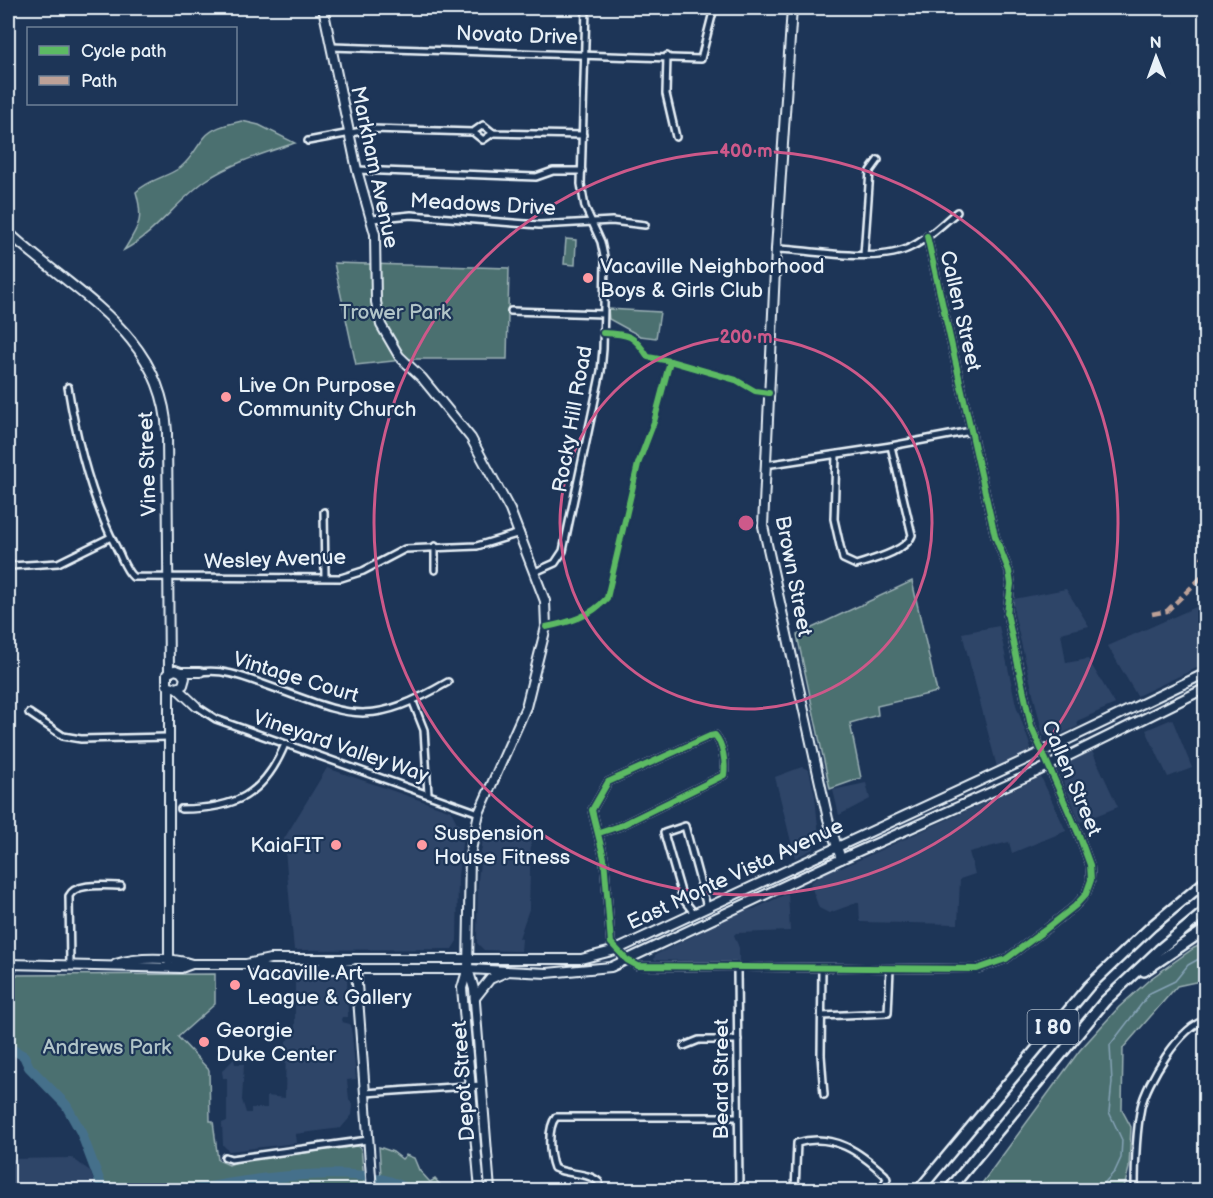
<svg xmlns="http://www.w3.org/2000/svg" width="1213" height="1198" viewBox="0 0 1213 1198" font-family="'Balsamiq Sans',sans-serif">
	<rect width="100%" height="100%" fill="#1d3557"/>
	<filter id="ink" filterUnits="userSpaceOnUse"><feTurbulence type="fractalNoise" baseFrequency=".0167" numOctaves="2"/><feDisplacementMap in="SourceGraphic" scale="12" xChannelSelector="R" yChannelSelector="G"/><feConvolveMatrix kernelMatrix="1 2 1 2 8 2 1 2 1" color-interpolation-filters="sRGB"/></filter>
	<g filter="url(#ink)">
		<g fill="#2f4568">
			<path d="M1066 589 1089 626 1061 633 1066 663 1088 659 1115 704 1077 721 1078 726 1053 738 1043 735 1014 613V599Z"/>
			<path d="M1205 603V664L1137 696 1108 646Z"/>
			<path d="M999 626 1016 705 1031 748 1021 759 997 767 962 633Z"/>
			<path d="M1172 719 1192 768 1168 777 1146 730Z"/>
			<path d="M1092 751 1118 807 1080 822 1057 767Z"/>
			<path d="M802 767 809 770 815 796 819 837 813 849 795 858 775 777Z"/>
			<path d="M327 768 451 811 457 823 464 827 458 876 457 941 452 949 294 950 284 839Z"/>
			<path d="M1041 777 1066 831 1012 853 1009 842 969 852 975 874 960 879 958 924 860 922 859 902 829 913 819 908 810 883 828 871 839 865 841 868Z"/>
			<path d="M866 783 870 799 839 815 833 790Z"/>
			<path d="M484 829 531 834 529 909 519 938 522 939 521 951 484 950 477 943 478 880Z"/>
			<path d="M788 893 790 931 736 933 734 935 739 948V962L654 960 655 955 701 932 705 926 741 911 754 909Z"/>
			<path d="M295 975H342L347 979 348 1017H342L341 1020 342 1022 350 1024 352 1035 356 1079 347 1080 349 1099 353 1106 352 1115 341 1128 295 1134 296 1143 229 1151 223 1145 222 1123 227 1121V1078H223L222 1071 234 1059 235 1064H244L242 1100 246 1113H251V1108H267V1096L285 1098 286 1041 295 1034Z"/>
			<path d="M72 1158 90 1171 97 1190H8V1159Z"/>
		</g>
		<g fill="#4c6f70" stroke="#9ab0b4" stroke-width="1.5">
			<path d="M242 121 259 125 295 143C265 153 231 163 205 181 176 202 156 233 124 250 139 226 144 220 136 192 149 179 166 178 181 167 192 158 195 149 204 138 212 127 229 124 242 121Z"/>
			<path d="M566 239 576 240 575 265 564 264Z"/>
			<path d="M334 263 509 268 507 359H412L356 365Z"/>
			<path d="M608 309 660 312 656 338 640 336 609 319Z"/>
			<path d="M912 581 937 692 877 706 878 715 850 723 861 778 830 789 797 635Z"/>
			<path d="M1205 943V980L1177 986 1123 1048 1122 1110 1131 1127 1129 1168 1125 1184 1118 1190H977L1080 1050 1119 1007 1150 979 1194 948Z"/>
			<path d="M215 974V1004L178 1037 209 1070 210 1121H213L218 1160 229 1165 239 1161 357 1146 361 1148 365 1190H99C96 1174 89 1162 83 1146 78 1133 74 1120 65 1108 52 1090 30 1079 23 1058L8 1049V975Z"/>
			<path d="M379 1147 393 1152 402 1159 406 1155 414 1158 419 1170 430 1182 435 1179 445 1190H382Z"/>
		</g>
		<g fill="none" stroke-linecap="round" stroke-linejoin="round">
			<path stroke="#86a4b7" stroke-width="1.5" d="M1098 1190 1115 1171 1121 1158 1122 1140 1109 1112 1112 1082 1110 1045 1150 993 1175 981 1188 965 1206 955"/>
			<g stroke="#45708b" stroke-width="10">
				<path d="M8 1047 24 1056 29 1067 66 1105 81 1132 103 1190"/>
				<path d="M193 1190C243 1180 366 1160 408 1190"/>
			</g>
			<defs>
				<g id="street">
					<path d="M331 47 701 59 714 8"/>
					<path d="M667 56 666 94 676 137"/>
					<path d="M473 132 483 125 493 133 583 135"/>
					<path d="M308 141 372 129 473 132 483 140 493 133"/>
					<path d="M357 170 536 177 553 171H582"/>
					<path d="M372 219 411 215 539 225 612 221 645 225"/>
					<path d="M776 249C815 250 879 265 913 246 929 238 943 223 957 212"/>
					<path d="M864 255 870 171 878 160"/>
					<path d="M511 311 603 314"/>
					<path d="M68 387C77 443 91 498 117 549 122 558 125 570 133 577L341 578 363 571 405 549 477 546 520 533"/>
					<path d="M836 455 834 519 843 559 856 565C871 560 907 551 912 535L891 446"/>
					<path d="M765 465 891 446 971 431"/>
					<path d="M324 512 325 577"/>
					<path d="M11 566 58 563 111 537"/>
					<path d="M435 570V546"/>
					<path d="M535 572 555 563 563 551 601 371 603 349 605 261 601 242 585 207 581 184 586 8"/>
					<path d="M200 672C223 669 241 676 263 684 348 714 364 731 448 682"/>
					<path d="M413 702 424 730 428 794"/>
					<path d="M196 706 216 719 479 813"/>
					<path d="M29 713 63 736 81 739 168 737"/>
					<path d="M181 809C234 809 264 796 285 744"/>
					<path d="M599 833 620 826 724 775C726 763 723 744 715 735L710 736 608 782 592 810 604 858 611 943 627 960 638 966 977 969 1006 959 1045 930 1075 906 1086 894 1091 880 1090 865 1079 835 1031 726 1007 613 1011 584 1009 571 995 536 927 236"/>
					<path d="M694 913 683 899 664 833 685 826 707 907"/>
					<path d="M70 964 69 896C76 882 106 886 121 886"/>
					<path d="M737 968 739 1190"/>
					<path d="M822 969 821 1055 824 1095"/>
					<path d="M822 1016 888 1013 890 969"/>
					<path d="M684 1046 699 1040H738"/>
					<path d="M365 1093 482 1085"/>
					<path d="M225 1157 231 1159 368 1140"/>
					<path d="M599 1190V1182C588 1172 568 1175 554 1168 549 1155 547 1128 556 1117H738"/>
					<path d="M795 1190 797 1143C833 1132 860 1152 885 1175L887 1179 880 1190"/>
					<path d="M1135 1190C1135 1164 1136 1133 1141 1107 1147 1082 1180 1026 1206 1020"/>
				</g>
				<g id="secondary">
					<path d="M323 8 357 170 375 234 376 302 381 325 399 356 422 378 471 438 510 510 545 601 546 627 526 707 479 813 470 855 468 969 474 989 490 1190"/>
					<path d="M792 8 776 249 763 526 828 819 841 859"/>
					<path d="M1206 76 1203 103 1206 149"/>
					<path d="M8 232C73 293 162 332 167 432L169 672"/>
					<path d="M175 670 167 674V685L177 688 196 706"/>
					<path d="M175 670 181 672 185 678 183 685 177 688"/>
					<path d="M181 672H200"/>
					<path d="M169 961V687"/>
					<path d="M8 964 181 968 192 964H246L270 959H581L616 950 1029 758 1206 673"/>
					<path d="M116 964C137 957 170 957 192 964"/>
					<path d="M250 965 269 969H468L547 973 611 967 841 859 1032 774 1206 688"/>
					<path d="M319 969 327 963 352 960"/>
					<path d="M356 970 372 1190"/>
					<path d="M467 971 462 988 480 1190"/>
					<path d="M475 998 490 979 506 972"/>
				</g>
				<g id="highway">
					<path d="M1144 971 1206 929"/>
					<path d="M919 1190 1089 986 1152 926 1206 881"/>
					<path d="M949 1190 1105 1001 1159 950 1206 911"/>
				</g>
			</defs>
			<use href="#street" stroke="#e8f1f8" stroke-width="10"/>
			<use href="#secondary" stroke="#e8f1f8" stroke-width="12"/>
			<use href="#highway" stroke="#e8f1f8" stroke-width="14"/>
			<use href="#street" stroke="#1d3557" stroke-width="5"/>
			<use href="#secondary" stroke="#1d3557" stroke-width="8"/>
			<use href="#highway" stroke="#1d3557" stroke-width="9"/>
			<g stroke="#bda197" stroke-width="4.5" stroke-dasharray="9 4.5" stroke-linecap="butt">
				<path d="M1206 551 1201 560 1206 568"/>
				<path d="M1152 614 1167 611 1206 573"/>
			</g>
			<defs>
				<g id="cycleway">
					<path d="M670 361 736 380 755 391 769 393"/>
					<path d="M546 627C570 622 590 617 607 598L638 464 654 422 670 361 648 357C634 335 629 334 603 333"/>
					<path d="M599 833 620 826 724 775C726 763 723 744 715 735L710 736 608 782 592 810 604 858 611 943 627 960 638 966 977 969 1006 959 1045 930 1075 906 1086 894 1091 880 1090 865 1079 835 1031 726 1007 613 1011 584 1009 571 995 536 927 236"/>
				</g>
			</defs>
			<use href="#cycleway" stroke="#1d3557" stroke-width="10"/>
			<use href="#cycleway" stroke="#5cba63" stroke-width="6"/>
		</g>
	</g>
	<g fill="none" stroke="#cd598a" stroke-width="3">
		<circle cx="746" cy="523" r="186"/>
		<circle cx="746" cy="523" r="372"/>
	</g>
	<g fill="#ff9aa2" stroke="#1d3557" stroke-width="2">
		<circle cx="588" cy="278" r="6"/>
		<circle cx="226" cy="397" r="6"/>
		<circle cx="336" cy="845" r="6"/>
		<circle cx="422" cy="845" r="6"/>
		<circle cx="235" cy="985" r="6"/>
		<circle cx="204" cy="1042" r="6"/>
	</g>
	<g text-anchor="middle" stroke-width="4.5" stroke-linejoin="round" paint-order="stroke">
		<rect fill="#1d3557" stroke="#abb9c8" stroke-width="1.5" x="1027.5" y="1010" width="51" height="34" rx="4.5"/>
		<g font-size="20" font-weight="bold" fill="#e8f1f8">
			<text x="1053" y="1034">I 80</text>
		</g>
		<g font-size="21" fill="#e8f1f8" stroke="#1d3557">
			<text transform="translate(517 35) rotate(2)" y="7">Novato Drive</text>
			<text transform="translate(375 167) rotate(78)" y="7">Markham Avenue</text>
			<text transform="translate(483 204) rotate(3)" y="7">Meadows Drive</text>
			<text transform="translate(961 311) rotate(77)" y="7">Callen Street</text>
			<text transform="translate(572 419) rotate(-80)" y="7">Rocky Hill Road</text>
			<text transform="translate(147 464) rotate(-92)" y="7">Vine Street</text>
			<text transform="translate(275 559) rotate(-2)" y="7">Wesley Avenue</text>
			<text transform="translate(794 576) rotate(79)" y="7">Brown Street</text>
			<text transform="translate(296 677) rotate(17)" y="7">Vintage Court</text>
			<text transform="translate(341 746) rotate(19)" y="7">Vineyard Valley Way</text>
			<text transform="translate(1072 778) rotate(67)" y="7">Callen Street</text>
			<text transform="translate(735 874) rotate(-25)" y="7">East Monte Vista Avenue</text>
			<text transform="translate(721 1079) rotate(-90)" y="7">Beard Street</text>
			<text transform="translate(463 1081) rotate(-94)" y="7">Depot Street</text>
		</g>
		<g font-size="21" fill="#e8f1f8" stroke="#1d3557" text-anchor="start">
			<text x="600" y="273">Vacaville Neighborhood<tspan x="600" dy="24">Boys &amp; Girls Club</tspan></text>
			<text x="238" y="392">Live On Purpose<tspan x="238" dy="24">Community Church</tspan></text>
			<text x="434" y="840">Suspension<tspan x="434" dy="24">House Fitness</tspan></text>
			<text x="324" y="852" text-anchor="end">KaiaFIT</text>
			<text x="247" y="980">Vacaville Art<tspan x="247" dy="24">League &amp; Gallery</tspan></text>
			<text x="216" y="1037">Georgie<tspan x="216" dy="24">Duke Center</tspan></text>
		</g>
		<g font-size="21" fill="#b1c4c8" stroke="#1d3557">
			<text x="395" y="319">Trower Park</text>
			<text x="107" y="1054">Andrews Park</text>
		</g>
	</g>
	<circle cx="746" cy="523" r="9" fill="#cd598a" stroke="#1d3557" stroke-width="3"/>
	<g font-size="18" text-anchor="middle" font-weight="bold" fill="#cd598a" stroke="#1d3557" stroke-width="4.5" stroke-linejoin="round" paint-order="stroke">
		<text x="746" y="157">400 m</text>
		<text x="746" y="343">200 m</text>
	</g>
	<rect width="1213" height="1198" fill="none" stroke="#1d3557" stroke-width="30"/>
	<rect x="15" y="15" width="1183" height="1168" fill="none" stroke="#e8f1f8" stroke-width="2" filter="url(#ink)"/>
	<rect x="27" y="27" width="210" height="78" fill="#1d3557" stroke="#6e8097" stroke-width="1.5"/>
	<rect x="39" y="46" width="30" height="9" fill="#5cba63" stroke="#6e8097" stroke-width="1.5"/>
	<text x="81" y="57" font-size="18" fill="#e8f1f8">Cycle path</text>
	<rect x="39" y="76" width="30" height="9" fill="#bda197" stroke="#6e8097" stroke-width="1.5"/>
	<text x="81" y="87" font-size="18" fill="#e8f1f8">Path</text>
	<g transform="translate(1156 57) rotate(359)" stroke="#1d3557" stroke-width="4.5" paint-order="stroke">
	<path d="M0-4.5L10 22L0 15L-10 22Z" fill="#e8f1f8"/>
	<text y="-9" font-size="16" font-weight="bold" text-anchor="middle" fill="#e8f1f8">N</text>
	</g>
</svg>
